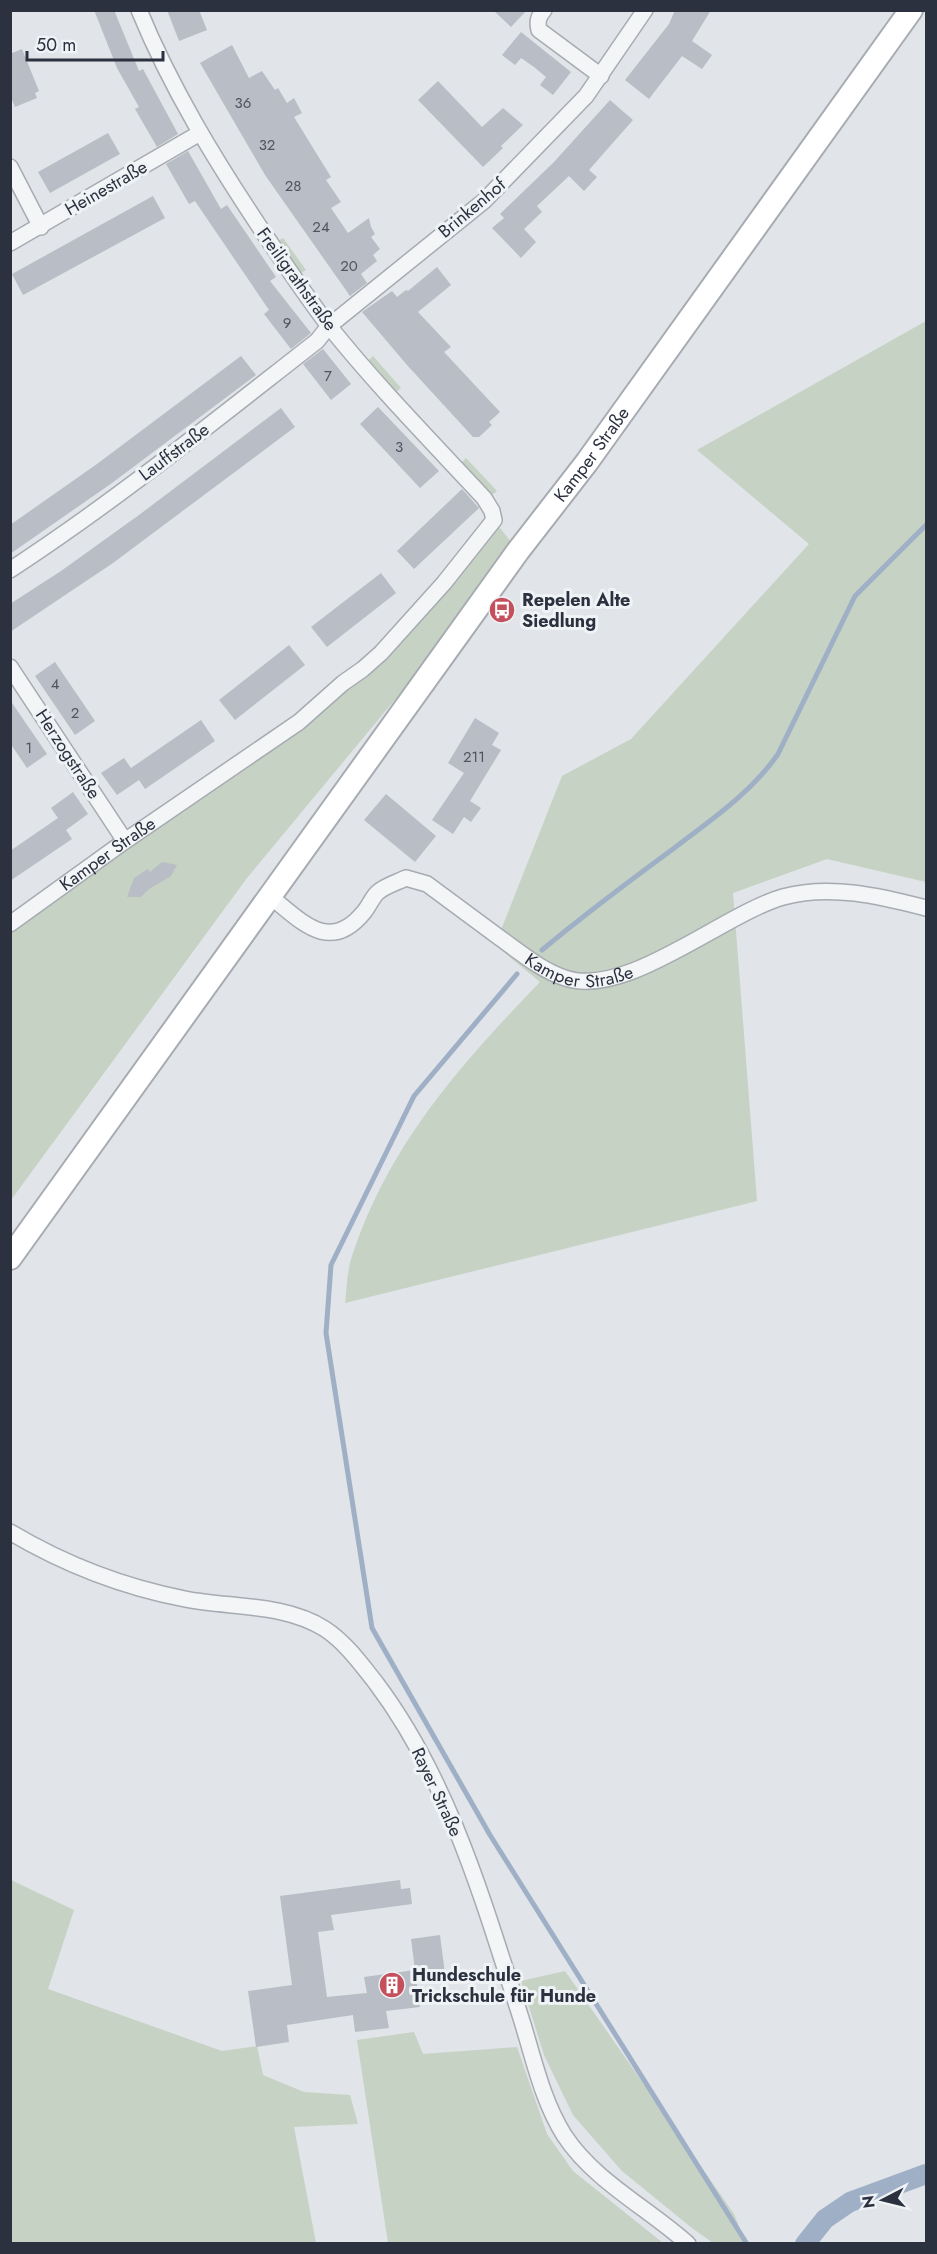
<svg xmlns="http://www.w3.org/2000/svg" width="937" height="2254" viewBox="0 0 937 2254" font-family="Jost,sans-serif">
	<rect width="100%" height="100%" fill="#e1e4e8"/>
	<g fill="#c6d2c3">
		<path d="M283 238 306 270 301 273 278 241Z"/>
		<path d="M926 321V882L827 859 733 893 757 1201 345 1303C347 1287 347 1269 353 1253 390 1143 461 1064 540 982L495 945 562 776 631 739 809 544 697 450Z"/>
		<path d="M373 356 401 388 396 392 369 360Z"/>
		<path d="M466 458 497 491 492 495 462 462Z"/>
		<path d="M494 520 518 551 247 878 11 1200V923L363 669Z"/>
		<path d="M11 1880 74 1910 48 1989 222 2051 257 2046 263 2075 304 2092 350 2095 358 2124 294 2127 316 2243 11 2244Z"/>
		<path d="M565 1971 734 2214 744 2239 743 2243H713L692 2228 622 2171 573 2115 544 2055 521 1981Z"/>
		<path d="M414 2032 423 2054 517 2047 547 2134 573 2171 663 2243H388L357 2040Z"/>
	</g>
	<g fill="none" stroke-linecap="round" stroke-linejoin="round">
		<g stroke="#9fb0c6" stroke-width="5">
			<path d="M542 950C584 915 628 882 673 849 711 820 750 794 778 754L855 596 926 525"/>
			<path d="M517 974 414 1096 331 1265 326 1333 372 1628 490 1835 747 2244"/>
		</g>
		<path stroke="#9fb0c6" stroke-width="20" d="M805 2244 825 2219 850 2202 926 2174"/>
	</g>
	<g fill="#b9bdc5">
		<path d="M94 10H114L139 71 143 69 178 134 157 147 135 109 139 107 117 68Z"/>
		<path d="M167 10H199L207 30 179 41Z"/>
		<path d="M493 10H527L511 27Z"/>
		<path d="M675 10H711L692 41 712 55 702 69 682 56 649 99 625 80 669 24Z"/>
		<path d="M521 32 571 72 553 95 540 85 546 77 534 67 521 58 515 65 502 55Z"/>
		<path d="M232 45 249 78 262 71 275 90 278 88 287 103 294 98 302 113 294 117 331 177 326 180 341 202 331 208 348 233 369 218 371 227 375 234 371 237 380 249 373 255 377 261 361 274 367 283 350 296 265 175 200 63Z"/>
		<path d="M22 49 39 91 35 93 37 98 15 107 10 95V54Z"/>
		<path d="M438 81 482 127 503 108 523 125 501 146 503 148 483 167 418 100Z"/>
		<path d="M610 100 633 120 589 170 597 177 584 191 569 176 537 206 542 212 524 229 536 242 521 258 492 228 504 218 500 214 554 162Z"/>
		<path d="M108 133 120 154 50 193 38 172Z"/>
		<path d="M188 151 221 209 227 205 276 277 270 281 311 333 291 349 264 314 269 310 195 201 189 204 166 164Z"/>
		<path d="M153 196 165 218 23 295 12 274Z"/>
		<path d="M437 267 451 285 418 312 451 347 444 352 500 412 489 422 492 425 479 437H473L407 365 362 312 392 291 397 297 406 290 408 291Z"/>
		<path d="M323 349 351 384 331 400 303 364Z"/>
		<path d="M241 356 256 375 112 483 10 554V525L97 464Z"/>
		<path d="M378 407 439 471 420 488 360 424Z"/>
		<path d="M281 408 295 427 113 563 10 632V604L61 571 139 515Z"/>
		<path d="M462 489 479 508 414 569 397 551Z"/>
		<path d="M381 573 396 593 327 647 311 627Z"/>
		<path d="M289 645 305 665 235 720 219 700Z"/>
		<path d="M55 662 95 721 75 735 35 676Z"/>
		<path d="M10 700 47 754 27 768 10 743Z"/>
		<path d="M475 718 499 733 492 745 501 750 470 801 481 808 471 822 464 817 453 834 432 820 464 773 448 763Z"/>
		<path d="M201 720 215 741 145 789 139 780 117 795 101 773 124 758 131 768Z"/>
		<path d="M73 792 88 814 66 830 72 839 10 881V851L58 818 51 808Z"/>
		<path d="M386 794 436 836 415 862 364 820Z"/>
		<path d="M162 862 177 865 171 876 149 889 141 897H127L134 878 148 869 150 872Z"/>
		<path d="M400 1880 401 1889 410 1888 412 1904 331 1915 334 1930 318 1932 327 1997 367 1993 364 1977 415 1970 411 1939 440 1935 445 1974 416 1977 420 2007 386 2011 389 2028 355 2032 353 2015 287 2025 289 2042 256 2047 248 1991 292 1985 280 1896Z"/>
	</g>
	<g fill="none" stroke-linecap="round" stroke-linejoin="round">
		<defs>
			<g id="street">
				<path d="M544 10C538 17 537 22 539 30L601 76"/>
				<path d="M10 167 41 227"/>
				<path d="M10 243 200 133"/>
				<path d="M10 570C117 500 217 419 317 341L329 326 484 201 586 96 645 10"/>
				<path d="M10 667 125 841"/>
				<path id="s1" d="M271 897C302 922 330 954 364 912 369 906 372 898 377 893 384 886 398 882 406 878L427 884C451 902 476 920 500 938 521 953 541 970 565 978 626 999 723 914 783 897 830 884 880 896 926 908"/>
				<path id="s2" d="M10 924 125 841 299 722 343 683 363 669 381 653 444 583 494 520 492 511 484 498C432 442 377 386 329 326 305 295 283 261 261 229 215 160 171 88 139 10"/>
				<path d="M10 1532C64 1564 123 1587 185 1599 230 1608 284 1603 325 1629 345 1642 361 1664 376 1683 449 1780 483 1900 520 2015 533 2055 541 2098 564 2135 594 2181 648 2208 688 2244"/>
			</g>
			<g id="secondary">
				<path id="s3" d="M10 1258 518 551 587 462 911 10"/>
			</g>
		</defs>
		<use href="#street" stroke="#a7abb2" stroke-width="18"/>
		<use href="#secondary" stroke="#a7abb2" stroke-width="26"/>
		<use href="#street" stroke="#f3f5f7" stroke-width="15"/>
		<use href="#secondary" stroke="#fff" stroke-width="22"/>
	</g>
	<defs>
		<symbol id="bus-disc" viewBox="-11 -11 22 22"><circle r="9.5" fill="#c4505d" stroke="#f0f3f6"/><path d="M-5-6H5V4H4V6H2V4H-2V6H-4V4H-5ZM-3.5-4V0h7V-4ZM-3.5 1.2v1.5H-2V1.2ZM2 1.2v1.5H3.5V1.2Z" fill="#fff"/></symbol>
		<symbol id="building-disc" viewBox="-11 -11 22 22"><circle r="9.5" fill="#c4505d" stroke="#f0f3f6"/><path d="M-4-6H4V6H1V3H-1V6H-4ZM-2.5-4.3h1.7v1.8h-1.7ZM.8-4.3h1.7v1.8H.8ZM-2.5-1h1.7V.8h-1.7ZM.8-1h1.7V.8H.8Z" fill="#fff"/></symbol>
	</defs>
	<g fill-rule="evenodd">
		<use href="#bus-disc" x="487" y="595" width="30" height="30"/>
		<use href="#building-disc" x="377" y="1970" width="30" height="30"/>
	</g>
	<g text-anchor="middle" stroke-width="6" stroke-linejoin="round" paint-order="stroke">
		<g font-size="15" fill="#4e5460">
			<text x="243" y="108">36</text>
			<text x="267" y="150">32</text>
			<text x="293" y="191">28</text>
			<text x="321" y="232">24</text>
			<text x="349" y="271">20</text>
			<text x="287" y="328">9</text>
			<text x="328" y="381">7</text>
			<text x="399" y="452">3</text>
			<text x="55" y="689">4</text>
			<text x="75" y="718">2</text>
			<text x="29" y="753">1</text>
			<text x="474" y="762">211</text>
		</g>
		<g font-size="18" fill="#2b313f" stroke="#f0f3f6">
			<text transform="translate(106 188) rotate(-30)" y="6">Heinestraße</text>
			<text transform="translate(472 208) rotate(-40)" y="6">Brinkenhof</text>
			<text transform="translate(297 279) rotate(54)" y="6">Freiligrathstraße</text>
			<text transform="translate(174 452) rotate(-37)" y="6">Lauffstraße</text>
			<text dy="6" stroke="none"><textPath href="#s3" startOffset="992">Kamper Straße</textPath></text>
			<text transform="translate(68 754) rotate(57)" y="6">Herzogstraße</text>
			<text dy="6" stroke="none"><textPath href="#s2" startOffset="120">Kamper Straße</textPath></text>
			<text dy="6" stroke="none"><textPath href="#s1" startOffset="369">Kamper Straße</textPath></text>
			<text transform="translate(437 1792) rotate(65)" y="6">Rayer Straße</text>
		</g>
		<g font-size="18" font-weight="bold" fill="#2b313f" stroke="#f0f3f6" text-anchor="start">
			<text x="522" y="606">Repelen Alte<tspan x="522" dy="21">Siedlung</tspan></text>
			<text x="412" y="1981">Hundeschule<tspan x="412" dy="21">Trickschule für Hunde</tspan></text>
		</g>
	</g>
	<rect width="937" height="2254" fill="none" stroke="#2b313f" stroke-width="24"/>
	<g transform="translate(883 2200) rotate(263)" stroke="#f0f3f6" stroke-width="4.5" paint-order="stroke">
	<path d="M0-4.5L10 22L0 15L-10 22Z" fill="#2b313f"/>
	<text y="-9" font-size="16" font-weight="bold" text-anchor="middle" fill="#2b313f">N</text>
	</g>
	<path d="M27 51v9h136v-9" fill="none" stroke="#2b313f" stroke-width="3"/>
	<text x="36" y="51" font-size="18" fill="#2b313f" stroke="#f0f3f6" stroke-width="4.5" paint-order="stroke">50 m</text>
</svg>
